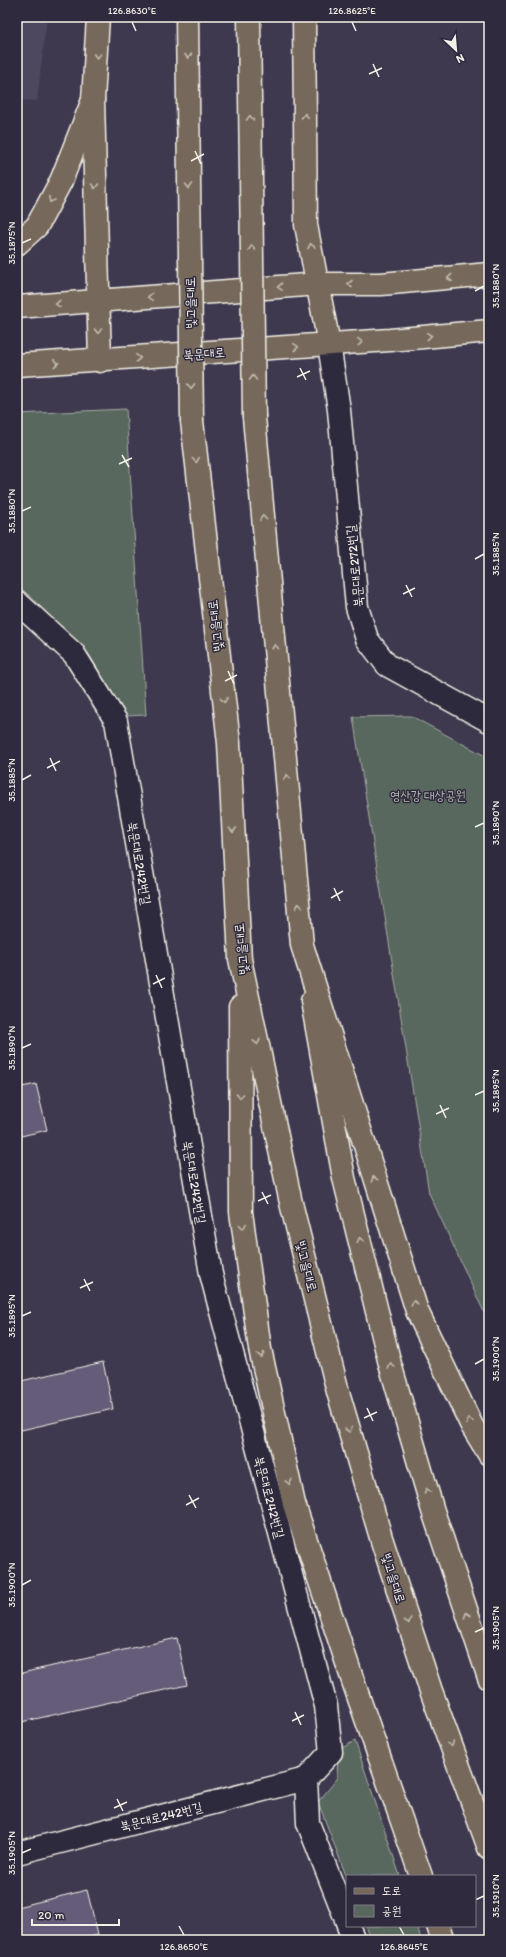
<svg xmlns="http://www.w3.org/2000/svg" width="506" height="1957" viewBox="0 0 506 1957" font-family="Itim,'Poor Story',sans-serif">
	<rect width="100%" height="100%" fill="#3f394f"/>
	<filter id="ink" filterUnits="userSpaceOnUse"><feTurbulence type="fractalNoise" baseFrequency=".025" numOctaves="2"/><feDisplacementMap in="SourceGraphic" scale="8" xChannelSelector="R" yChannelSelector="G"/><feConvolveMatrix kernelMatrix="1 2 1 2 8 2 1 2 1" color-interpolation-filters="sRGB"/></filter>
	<g filter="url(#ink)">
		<path fill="#4d465f" d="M17 17H47L37 101 17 100Z"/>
		<g fill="#59685f" stroke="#a6aca4">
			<path d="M126 409 146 715 126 716 88 653 17 584V414Z"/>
			<path d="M411 716 489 758V1323L429 1193 353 717Z"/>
			<path d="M355 1741 400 1876H347V1878L318 1802 337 1779 338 1750Z"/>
			<path d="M365 1926H417L421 1940H371Z"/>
		</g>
		<g fill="#655b79" stroke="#f4f1e8">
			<path d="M36 1084 47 1130 17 1137V1088Z"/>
			<path d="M103 1362 113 1409 17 1431V1382Z"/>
			<path d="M177 1638 187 1685 17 1723V1674Z"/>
			<path d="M87 1890 98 1935 76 1940H17V1907Z"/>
		</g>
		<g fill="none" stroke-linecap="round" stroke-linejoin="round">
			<defs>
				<g id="minor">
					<path d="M329 344 339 410 357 607 367 639 387 665 489 721"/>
					<path d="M17 602 74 654 116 721 211 1274 326 1706 331 1752 306 1779 17 1853"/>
					<path d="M306 1779 308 1823 347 1922"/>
					<path d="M348 1926 354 1940"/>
				</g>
				<g id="major">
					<path d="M17 244 37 226 61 181 93 100"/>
					<path d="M17 307 319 284H381L489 274"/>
					<path d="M17 365 390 340 489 331"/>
					<path d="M312 1001 344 1178 390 1364 433 1511 489 1678"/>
				</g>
				<g id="highway">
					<path d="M98 17 93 100 100 361"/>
					<path d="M304 17 306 225 329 344"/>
					<path d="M254 417 302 945 417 1311 472 1426 489 1454"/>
					<path d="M192 421 229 743 240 959 291 1203 338 1392 382 1541 430 1688 489 1848"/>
					<path d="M240 1007 241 1212 260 1349 294 1504 355 1687 421 1876"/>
					<path d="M438 1926 443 1940"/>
				</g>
			</defs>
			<use href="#minor" stroke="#f4f1e8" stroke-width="25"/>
			<use href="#major" stroke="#f4f1e8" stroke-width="25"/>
			<use href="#highway" stroke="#f4f1e8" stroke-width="25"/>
			<use href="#minor" stroke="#2f2a3d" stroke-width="22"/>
			<use href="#major" stroke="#76695c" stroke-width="22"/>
			<use href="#highway" stroke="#76695c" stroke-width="22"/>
			<defs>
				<g id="highway-bridge">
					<path d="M187 17 192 421"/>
					<path d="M249 17 254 417"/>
				</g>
			</defs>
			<use href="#highway-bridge" stroke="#f4f1e8" stroke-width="25" stroke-linecap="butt"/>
			<use href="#highway-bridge" stroke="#76695c" stroke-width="22"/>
		</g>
		<defs><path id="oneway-chevron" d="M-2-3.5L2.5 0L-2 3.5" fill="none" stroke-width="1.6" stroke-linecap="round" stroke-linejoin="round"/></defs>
		<g stroke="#c2bbb0">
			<use href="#oneway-chevron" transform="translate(97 56) rotate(93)"/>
			<use href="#oneway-chevron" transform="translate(188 56) rotate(89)"/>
			<use href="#oneway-chevron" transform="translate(305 116) rotate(-91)"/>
			<use href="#oneway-chevron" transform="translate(250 118) rotate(-91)"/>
			<use href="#oneway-chevron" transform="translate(95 186) rotate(89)"/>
			<use href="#oneway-chevron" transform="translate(189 186) rotate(89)"/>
			<use href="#oneway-chevron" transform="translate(51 200) rotate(118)"/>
			<use href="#oneway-chevron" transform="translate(311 246) rotate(-102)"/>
			<use href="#oneway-chevron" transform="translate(252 248) rotate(-91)"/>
			<use href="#oneway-chevron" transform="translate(450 278) rotate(175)"/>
			<use href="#oneway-chevron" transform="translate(350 284) rotate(180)"/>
			<use href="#oneway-chevron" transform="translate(280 287) rotate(176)"/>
			<use href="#oneway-chevron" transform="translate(150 297) rotate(176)"/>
			<use href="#oneway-chevron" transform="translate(58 304) rotate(176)"/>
			<use href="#oneway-chevron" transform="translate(98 331) rotate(88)"/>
			<use href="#oneway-chevron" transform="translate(429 336) rotate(-5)"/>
			<use href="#oneway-chevron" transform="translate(360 342) rotate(-4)"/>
			<use href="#oneway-chevron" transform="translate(296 347) rotate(-4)"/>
			<use href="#oneway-chevron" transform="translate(138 358) rotate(-4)"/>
			<use href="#oneway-chevron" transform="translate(56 363) rotate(-3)"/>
			<use href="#oneway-chevron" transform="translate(253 378) rotate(-91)"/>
			<use href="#oneway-chevron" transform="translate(191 386) rotate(89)"/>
			<use href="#oneway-chevron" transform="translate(196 460) rotate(83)"/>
			<use href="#oneway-chevron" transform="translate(263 518) rotate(-95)"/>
			<use href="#oneway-chevron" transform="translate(275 647) rotate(-95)"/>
			<use href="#oneway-chevron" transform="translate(224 700) rotate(83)"/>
			<use href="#oneway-chevron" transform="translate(287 777) rotate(-95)"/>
			<use href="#oneway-chevron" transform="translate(233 830) rotate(87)"/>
			<use href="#oneway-chevron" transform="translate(299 906) rotate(-95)"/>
			<use href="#oneway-chevron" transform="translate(257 1042) rotate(78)"/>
			<use href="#oneway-chevron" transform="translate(240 1096) rotate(90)"/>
			<use href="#oneway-chevron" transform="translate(374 1179) rotate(-107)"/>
			<use href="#oneway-chevron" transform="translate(243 1226) rotate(82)"/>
			<use href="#oneway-chevron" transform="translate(360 1240) rotate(-104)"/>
			<use href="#oneway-chevron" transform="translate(414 1303) rotate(-108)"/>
			<use href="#oneway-chevron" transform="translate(261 1355) rotate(78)"/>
			<use href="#oneway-chevron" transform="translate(391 1366) rotate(-105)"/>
			<use href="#oneway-chevron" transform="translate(469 1421) rotate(-116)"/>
			<use href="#oneway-chevron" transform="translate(349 1430) rotate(74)"/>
			<use href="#oneway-chevron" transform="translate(289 1482) rotate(77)"/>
			<use href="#oneway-chevron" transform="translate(427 1491) rotate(-106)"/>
			<use href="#oneway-chevron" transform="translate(467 1615) rotate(-108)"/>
			<use href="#oneway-chevron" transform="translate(408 1621) rotate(72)"/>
			<use href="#oneway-chevron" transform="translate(451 1744) rotate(70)"/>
		</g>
	</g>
	<path fill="none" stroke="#f4f1e8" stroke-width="1.5" d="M132 22 136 31M352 22 356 31M373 64 379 77M369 74 382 68M195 151 201 164M191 161 204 154M22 243 31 239M475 291 484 286M300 368 306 380M297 377 310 371M122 455 129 467M119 464 132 458M22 511 31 507M475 559 484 554M406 585 412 597M403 594 415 588M228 671 234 684M225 681 237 675M50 758 56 771M47 768 60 761M22 780 31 775M475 827 484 823M334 888 340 901M331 898 343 891M156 975 162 988M153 984 165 978M22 1048 31 1044M475 1095 484 1091M440 1105 446 1118M436 1114 449 1108M262 1192 268 1204M258 1201 271 1195M84 1279 90 1291M80 1288 93 1282M22 1316 31 1312M475 1364 484 1359M367 1408 373 1421M364 1418 377 1412M189 1495 196 1508M186 1505 199 1498M22 1585 31 1580M475 1632 484 1628M295 1712 301 1725M292 1721 304 1715M117 1799 123 1811M114 1808 127 1802M22 1853 31 1849M475 1900 484 1896M179 1926 184 1935M399 1926 404 1935"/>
	<g text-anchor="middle" stroke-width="3" stroke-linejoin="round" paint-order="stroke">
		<g font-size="13" fill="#f4f1e8" stroke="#2f2a3d">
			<text transform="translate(190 303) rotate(-91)" y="5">빛고을대로</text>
			<text transform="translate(204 353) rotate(-4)" y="5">북문대로</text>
			<text transform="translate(354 566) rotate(-96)" y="5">북문대로272번길</text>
			<text transform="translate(215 626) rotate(-97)" y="5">빛고을대로</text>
			<text transform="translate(140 863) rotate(80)" y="5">북문대로242번길</text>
			<text transform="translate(241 949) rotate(-96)" y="5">빛고을대로</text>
			<text transform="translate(195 1182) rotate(80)" y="5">북문대로242번길</text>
			<text transform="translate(307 1266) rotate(76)" y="5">빛고을대로</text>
			<text transform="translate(270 1497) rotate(75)" y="5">북문대로242번길</text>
			<text transform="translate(394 1578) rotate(72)" y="5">빛고을대로</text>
			<text transform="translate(161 1816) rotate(-14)" y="5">북문대로242번길</text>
		</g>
		<g font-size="13" fill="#b6bab1" stroke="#2f2a3d">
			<text x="428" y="800">영산강 대상공원</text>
		</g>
	</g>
	<rect width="506" height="1957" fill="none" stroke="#2f2a3d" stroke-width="44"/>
	<rect x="346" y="1875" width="130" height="52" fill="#2f2a3d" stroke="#7e7a81"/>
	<rect x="354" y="1888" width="20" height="6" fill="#76695c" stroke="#7e7a81"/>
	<text x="382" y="1895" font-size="12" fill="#f4f1e8">도로</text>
	<rect x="354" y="1905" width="20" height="12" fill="#59685f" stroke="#7e7a81"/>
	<text x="382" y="1915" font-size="12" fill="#f4f1e8">공원</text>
	<g transform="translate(456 50) rotate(154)" stroke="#2f2a3d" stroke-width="3" paint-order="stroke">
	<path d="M0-3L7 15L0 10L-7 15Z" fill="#f4f1e8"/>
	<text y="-6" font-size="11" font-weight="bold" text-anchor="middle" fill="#f4f1e8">N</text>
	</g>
	<path d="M32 1919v6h87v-6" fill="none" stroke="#f4f1e8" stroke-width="2"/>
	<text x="38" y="1919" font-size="12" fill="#f4f1e8" stroke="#2f2a3d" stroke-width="3" paint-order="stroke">20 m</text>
	<rect x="22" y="22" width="462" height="1913" fill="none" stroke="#f4f1e8" stroke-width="1.5"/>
	<g font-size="10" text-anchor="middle" fill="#f4f1e8">
		<text x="132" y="14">126.8630°E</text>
		<text x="352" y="14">126.8625°E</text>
		<text transform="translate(11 243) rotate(-90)" y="4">35.1875°N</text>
		<text transform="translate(495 286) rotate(-90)" y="4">35.1880°N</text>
		<text transform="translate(11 511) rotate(-90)" y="4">35.1880°N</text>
		<text transform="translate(495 554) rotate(-90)" y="4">35.1885°N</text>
		<text transform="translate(11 780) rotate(-90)" y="4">35.1885°N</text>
		<text transform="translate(495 823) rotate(-90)" y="4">35.1890°N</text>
		<text transform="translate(11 1048) rotate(-90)" y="4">35.1890°N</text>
		<text transform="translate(495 1091) rotate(-90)" y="4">35.1895°N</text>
		<text transform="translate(11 1316) rotate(-90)" y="4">35.1895°N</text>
		<text transform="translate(495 1359) rotate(-90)" y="4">35.1900°N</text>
		<text transform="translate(11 1585) rotate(-90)" y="4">35.1900°N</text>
		<text transform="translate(495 1628) rotate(-90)" y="4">35.1905°N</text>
		<text transform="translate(11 1853) rotate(-90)" y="4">35.1905°N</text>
		<text transform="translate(495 1896) rotate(-90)" y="4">35.1910°N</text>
		<text x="184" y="1950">126.8650°E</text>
		<text x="404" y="1950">126.8645°E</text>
	</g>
</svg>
